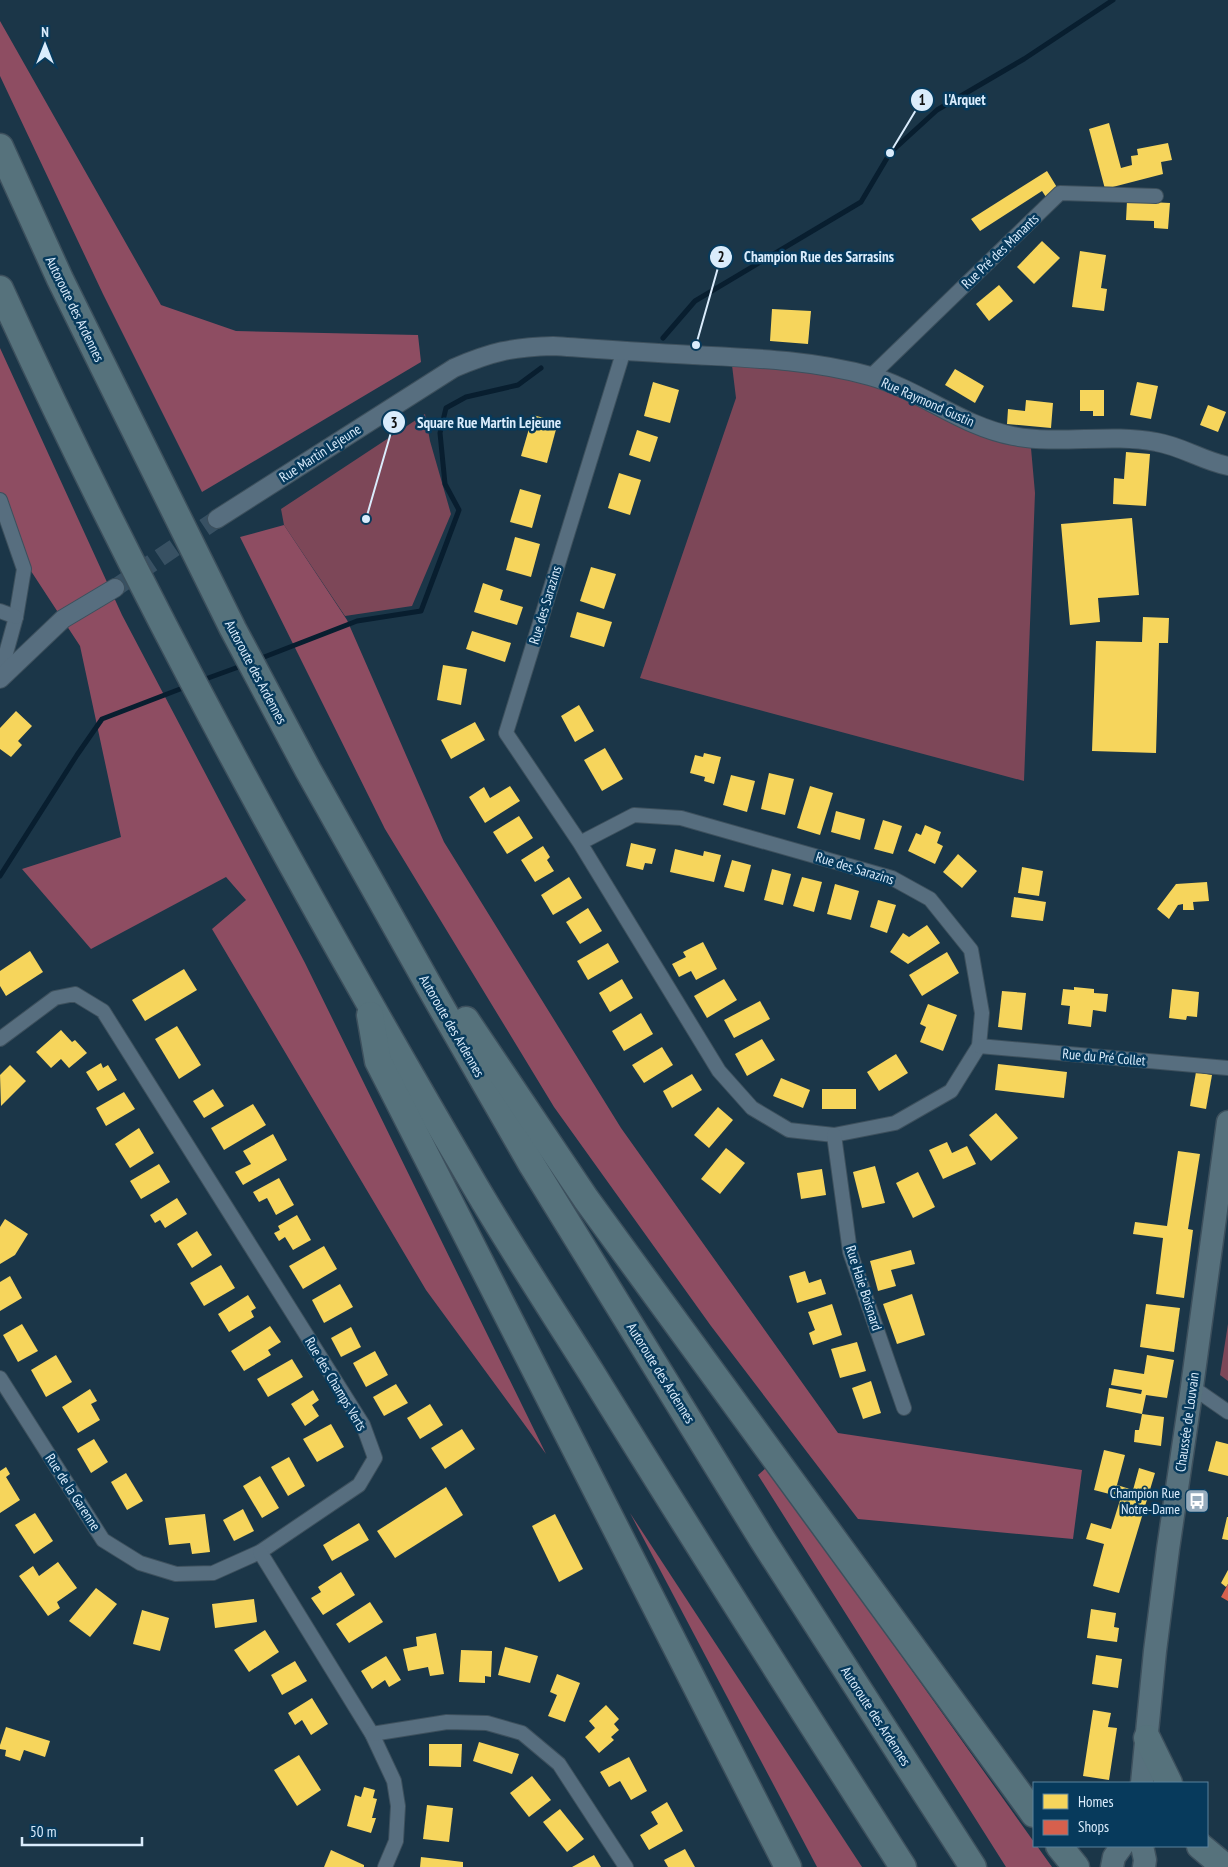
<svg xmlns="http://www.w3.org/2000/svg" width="1228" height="1867" viewBox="0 0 1228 1867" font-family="'PT Sans Narrow',sans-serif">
	<rect width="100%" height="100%" fill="#1b3648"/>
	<g fill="#7d4758">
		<path d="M731 357 833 367 1030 437 1035 493 1024 781 640 678 736 398Z"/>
		<path d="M425 414 430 441 451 514 412 606 345 616 284 525 281 509Z"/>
		<path d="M1228 1324V1381L1220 1375Z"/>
	</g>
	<g fill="#8e4d62">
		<path d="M0 21 161 305 236 331 418 335 421 362 202 492 103 294 0 76Z"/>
		<path d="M0 348 122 615 305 963 546 1454 426 1290 212 929 246 900 226 877 91 949 22 869 121 837 80 646 29 568 0 500Z"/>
		<path d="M284 525 347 620 444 842 621 1128 838 1433 1082 1470 1073 1539 858 1519 711 1326 554 1107 385 829 240 537Z"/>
		<path d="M767 1467 1034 1842V1846H1037L1052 1867H1006L758 1475Z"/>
		<path d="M630 1513 862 1867H817Z"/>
	</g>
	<g fill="#f6d55c">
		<path d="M1109 123 1121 168 1132 165 1131 156 1138 155 1137 149 1168 143 1172 160 1161 162 1163 174 1105 189 1089 129Z"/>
		<path d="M1047 171 1058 189 1046 197 1042 191 980 231 971 219Z"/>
		<path d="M1127 201 1170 203 1168 229 1154 228V221L1126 220Z"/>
		<path d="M1042 241 1060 258 1034 284 1017 267Z"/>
		<path d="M1080 251 1106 255 1101 288 1107 289 1104 311 1072 307Z"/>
		<path d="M999 285 1013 301 989 321 976 304Z"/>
		<path d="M772 309 811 311 808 344 770 341Z"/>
		<path d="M955 369 984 386 975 403 945 385Z"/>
		<path d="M653 382 679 390 670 423 644 416Z"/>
		<path d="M1137 382 1158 386 1151 419 1130 415Z"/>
		<path d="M1080 390H1104V416H1093V411H1080Z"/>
		<path d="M1026 400 1053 403 1051 428 1007 424 1008 409 1025 411Z"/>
		<path d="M1208 405 1226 412 1218 432 1200 425Z"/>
		<path d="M533 415 558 422 547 463 521 456Z"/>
		<path d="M637 430 658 437 650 462 629 455Z"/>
		<path d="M1126 452 1150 454 1146 506 1113 504 1114 478 1124 479Z"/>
		<path d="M619 473 641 480 630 515 608 508Z"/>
		<path d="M520 489 541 495 532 528 510 522Z"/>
		<path d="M1132 518 1139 595 1098 598 1100 622 1070 625 1061 524Z"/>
		<path d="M515 537 540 544 531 577 506 570Z"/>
		<path d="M591 567 616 574 604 609 580 601Z"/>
		<path d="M483 583 503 590 500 600 523 607 517 625 474 612Z"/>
		<path d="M577 612 612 622 604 647 570 637Z"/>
		<path d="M1143 617 1169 618 1168 643H1159L1156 753 1092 751 1096 641 1142 642Z"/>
		<path d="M472 631 511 643 505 662 466 649Z"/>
		<path d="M443 665 467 669 461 705 437 700Z"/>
		<path d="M579 705 594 731 575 742 561 716Z"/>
		<path d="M16 711 32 726 18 741 22 745 11 757 0 749V728Z"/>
		<path d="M475 722 485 740 451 759 441 740Z"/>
		<path d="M605 748 623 779 602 791 584 760Z"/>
		<path d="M704 753 721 757 714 784 704 781 705 777 690 773 695 755 703 757Z"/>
		<path d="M769 773 794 779 785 815 761 809Z"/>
		<path d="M731 775 755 781 747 812 723 805Z"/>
		<path d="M510 786 520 801 485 823 469 797 484 787 490 798Z"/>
		<path d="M810 786 833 793 820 835 797 828Z"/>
		<path d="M836 811 865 819 860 840 831 832Z"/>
		<path d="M519 816 533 838 507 854 493 832Z"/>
		<path d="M883 820 902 826 893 854 874 849Z"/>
		<path d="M925 825 941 832 937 843 943 846 935 864 908 851 916 833 921 835Z"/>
		<path d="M631 843 656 849 652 864 645 863 643 870 626 866Z"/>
		<path d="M543 846 550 857 547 860 554 871 535 882 521 860Z"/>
		<path d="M675 849 703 856 704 851 721 855 714 882 670 872Z"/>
		<path d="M958 854 977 871 962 888 943 872Z"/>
		<path d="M732 860 751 865 744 892 724 887Z"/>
		<path d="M1022 867 1043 871 1039 896 1018 893Z"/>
		<path d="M772 869 791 874 783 905 764 900Z"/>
		<path d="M569 877 582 898 553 915 541 895Z"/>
		<path d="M802 877 822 882 814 912 793 906Z"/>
		<path d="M1207 882 1209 901 1193 902 1194 910H1183V904L1178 905 1169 919 1157 909 1176 884Z"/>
		<path d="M835 884 859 891 851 920 827 914Z"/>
		<path d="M1014 897 1046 902 1043 921 1011 917Z"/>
		<path d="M878 900 896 905 887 933 870 927Z"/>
		<path d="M588 908 602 931 580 944 566 922Z"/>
		<path d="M927 925 940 943 908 964 890 952 903 933 909 937Z"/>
		<path d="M703 942 717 969 696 980 691 971 679 977 672 964 686 957 683 952Z"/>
		<path d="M608 943 619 962 588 980 577 961Z"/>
		<path d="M30 951 43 972 6 996 0 986V971Z"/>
		<path d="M947 952 959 973 922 996 909 975Z"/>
		<path d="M184 969 197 990 145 1021 132 1000Z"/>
		<path d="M622 979 633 998 610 1012 599 993Z"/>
		<path d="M724 979 737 1000 707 1018 694 996Z"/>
		<path d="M1074 987 1094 989V993L1108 994 1106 1012 1093 1010 1091 1027 1068 1024 1070 1006 1061 1005 1063 989 1074 990Z"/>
		<path d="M1172 989 1199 992 1197 1017 1187 1016 1186 1020 1169 1018Z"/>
		<path d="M1002 991 1026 993 1022 1030 998 1027Z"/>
		<path d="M760 1001 770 1019 734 1038 724 1020Z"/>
		<path d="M928 1004 957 1015 943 1051 920 1042 926 1027 920 1024Z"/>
		<path d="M641 1013 653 1034 624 1051 612 1031Z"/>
		<path d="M177 1026 201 1065 179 1079 155 1039Z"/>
		<path d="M61 1030 72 1042 75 1040 87 1053 69 1068 61 1059 51 1068 36 1052Z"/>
		<path d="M762 1039 775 1060 747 1076 735 1054Z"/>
		<path d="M662 1047 673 1065 644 1083 632 1065Z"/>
		<path d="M896 1054 908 1073 879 1091 867 1072Z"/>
		<path d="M101 1063 103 1068 108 1065 117 1080 98 1091 86 1072Z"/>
		<path d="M998 1064 1067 1072 1064 1098 995 1090Z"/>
		<path d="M10 1065 26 1081 1 1106 0 1075Z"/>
		<path d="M1196 1072 1212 1075 1206 1109 1190 1106Z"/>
		<path d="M692 1074 702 1090 672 1108 663 1091Z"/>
		<path d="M781 1078 810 1090 803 1108 773 1096Z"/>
		<path d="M213 1089 224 1106 204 1118 193 1101Z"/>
		<rect x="822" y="1089" width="34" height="20"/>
		<path d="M124 1092 135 1109 106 1126 96 1108Z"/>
		<path d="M253 1104 266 1125 224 1150 211 1128Z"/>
		<path d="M718 1107 733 1120 709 1148 694 1135Z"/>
		<path d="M996 1113 1018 1138 991 1161 969 1135Z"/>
		<path d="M139 1128 154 1153 130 1168 115 1144Z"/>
		<path d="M273 1134 287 1160 243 1185 235 1172 251 1164 243 1151Z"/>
		<path d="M947 1142 952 1153 967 1146 976 1164 943 1179 929 1150Z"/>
		<path d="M726 1148 745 1163 720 1194 701 1179Z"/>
		<path d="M1178 1151 1200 1154 1188 1229 1193 1230 1184 1298 1156 1294 1163 1238 1133 1234 1135 1222 1167 1226Z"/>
		<path d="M159 1164 170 1182 141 1199 130 1181Z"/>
		<path d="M875 1166 885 1203 862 1208 853 1172Z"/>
		<path d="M822 1169 826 1195 801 1199 797 1173Z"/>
		<path d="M918 1172 935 1207 913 1218 896 1183Z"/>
		<path d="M279 1178 294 1205 276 1215 267 1198 259 1202 253 1192Z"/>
		<path d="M177 1198 187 1214 165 1228 160 1220 155 1223 150 1215Z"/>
		<path d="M297 1215 311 1240 293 1250 285 1237 279 1241 274 1233 280 1230 278 1226Z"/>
		<path d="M5 1219 28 1234 15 1255 0 1264V1227Z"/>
		<path d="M197 1231 212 1255 192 1268 177 1244Z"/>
		<path d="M324 1246 337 1269 303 1289 289 1266Z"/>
		<path d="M911 1250 915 1264 891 1270 896 1286 878 1291 870 1261Z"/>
		<path d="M221 1265 235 1288 204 1306 190 1283Z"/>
		<path d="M805 1271 809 1283 821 1279 826 1294 797 1303 789 1276Z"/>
		<path d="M10 1276 22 1298 0 1311V1282Z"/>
		<path d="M340 1284 353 1307 324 1323 312 1300Z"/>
		<path d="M912 1294 925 1335 897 1344 883 1304Z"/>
		<path d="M248 1295 256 1308 251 1311 254 1317 229 1332 218 1314Z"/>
		<path d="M832 1304 842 1335 813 1345 809 1333 815 1330 808 1312Z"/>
		<path d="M1146 1304 1180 1308 1174 1352 1140 1347Z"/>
		<path d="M22 1324 38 1351 18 1362 3 1335Z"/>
		<path d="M270 1326 281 1342 268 1350 271 1355 244 1371 231 1351Z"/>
		<path d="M351 1327 361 1347 341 1357 331 1338Z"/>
		<path d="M857 1342 866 1371 840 1378 831 1349Z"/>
		<path d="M375 1351 388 1375 366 1387 353 1363Z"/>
		<path d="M56 1355 72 1382 46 1397 31 1370Z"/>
		<path d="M1147 1355 1174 1360 1167 1398 1146 1395 1142 1414 1106 1407 1109 1388 1141 1394 1142 1390 1111 1385 1114 1369 1144 1374Z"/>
		<path d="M292 1359 303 1377 268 1397 257 1379Z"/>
		<path d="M871 1381 881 1413 863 1419 852 1388Z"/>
		<path d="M396 1384 408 1403 384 1416 373 1397Z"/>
		<path d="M90 1389 97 1401 91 1404 100 1420 78 1433 62 1407Z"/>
		<path d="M313 1390 319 1400 312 1405 319 1416 305 1426 291 1404Z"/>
		<path d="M430 1404 443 1425 420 1439 407 1418Z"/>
		<path d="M1142 1414 1164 1417 1161 1446 1134 1442 1135 1430H1139Z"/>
		<path d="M331 1424 344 1447 317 1462 303 1439Z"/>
		<path d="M462 1429 475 1449 445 1469 431 1448Z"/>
		<path d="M94 1439 108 1462 91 1473 77 1449Z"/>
		<path d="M1216 1441 1228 1444V1476L1208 1471Z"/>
		<path d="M1104 1450 1125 1455 1117 1485 1133 1490 1139 1468 1155 1473 1119 1593 1093 1586 1104 1544 1086 1539 1091 1523 1111 1529 1121 1497 1094 1490Z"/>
		<path d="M289 1457 305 1486 288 1496 271 1467Z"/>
		<path d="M6 1467 10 1474 6 1477 20 1500 0 1513V1471Z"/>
		<path d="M126 1473 143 1501 127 1510 111 1482Z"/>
		<path d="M260 1476 279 1508 262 1518 243 1486Z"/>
		<path d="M446 1487 463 1515 395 1558 377 1531Z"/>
		<path d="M243 1509 254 1531 234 1541 223 1520Z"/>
		<path d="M35 1513 53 1541 34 1554 15 1525Z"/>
		<path d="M205 1514 210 1552 192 1554 190 1543 169 1545 165 1518Z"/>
		<path d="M555 1514 583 1569 559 1582 532 1526Z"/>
		<path d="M1227 1517H1228V1540L1222 1539Z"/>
		<path d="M359 1523 369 1540 332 1561 323 1545Z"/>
		<path d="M58 1562 77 1588 57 1602 60 1608 48 1616 19 1576 33 1566 39 1576Z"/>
		<path d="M1228 1570V1584L1226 1587 1221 1583Z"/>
		<path d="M341 1572 355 1595 323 1615 311 1598 321 1592 318 1587Z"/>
		<path d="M96 1588 117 1604 90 1637 69 1621Z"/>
		<path d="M254 1599 257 1622 215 1628 212 1604Z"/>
		<path d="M370 1602 383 1622 349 1643 336 1624Z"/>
		<path d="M1091 1609 1116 1613 1114 1627 1119 1628 1117 1642 1087 1638Z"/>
		<path d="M142 1610 169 1618 160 1651 133 1644Z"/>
		<path d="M265 1630 279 1652 249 1672 234 1650Z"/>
		<path d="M436 1633 444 1674 430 1676 428 1667 408 1671 403 1649 417 1646 416 1637Z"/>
		<path d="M505 1647 538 1656 530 1683 498 1675Z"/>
		<path d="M461 1650 492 1651 491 1677 485 1676V1683L459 1682Z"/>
		<path d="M1096 1655 1122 1659 1118 1688 1092 1684Z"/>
		<path d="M386 1656 401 1680 389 1687 385 1680 372 1689 361 1671Z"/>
		<path d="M295 1661 307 1681 282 1695 271 1675Z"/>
		<path d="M557 1674 580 1683 565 1722 548 1716 557 1695 550 1692Z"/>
		<path d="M312 1698 328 1724 311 1735 302 1720 295 1725 288 1713Z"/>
		<path d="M606 1705 619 1719 614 1724 619 1730 611 1737 614 1740 599 1753 585 1737 595 1728 589 1721Z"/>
		<path d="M1093 1710 1111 1713 1108 1727 1117 1728 1109 1780 1083 1776Z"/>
		<path d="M6 1727 50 1741 45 1757 24 1750 20 1761 5 1756 6 1750 0 1749V1745Z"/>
		<path d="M479 1742 519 1754 512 1774 473 1761Z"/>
		<path d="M429 1744H462L461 1767 429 1766Z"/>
		<path d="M299 1755 321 1790 297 1806 274 1770Z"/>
		<path d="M629 1757 647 1791 631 1800 620 1781 609 1787 600 1772Z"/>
		<path d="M532 1776 551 1800 529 1817 510 1793Z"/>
		<path d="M364 1787 375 1790 373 1798 377 1799 372 1818H376L371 1833 347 1826 355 1795 361 1797Z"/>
		<path d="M667 1802 683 1831 649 1850 640 1835 658 1824 651 1812Z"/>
		<path d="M427 1805 453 1808 449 1842 423 1839Z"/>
		<path d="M560 1809 584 1839 567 1852 543 1822Z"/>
		<path d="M685 1849 695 1867H668L664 1860Z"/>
		<path d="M331 1850 364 1865V1867H324Z"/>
		<path d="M594 1855 601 1867H572Z"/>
		<path d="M421 1857 463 1862V1867H420Z"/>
	</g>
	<path fill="#d6604d" d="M1228 1584V1601L1221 1597Z"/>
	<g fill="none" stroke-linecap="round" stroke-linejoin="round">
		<g stroke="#081e2f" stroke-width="5">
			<path d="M663 338 695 301 861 202 890 153 937 110 1024 59 1113 0"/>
			<path d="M259 659 357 621 421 611 459 510 445 484 440 433 446 408 466 397 518 385 541 368"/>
			<path d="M200 681 244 665"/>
			<path d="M0 876 77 755 102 719 188 686"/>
		</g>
		<path stroke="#385163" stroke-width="18" stroke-dasharray="18 9" stroke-linecap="butt" d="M115 588 217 519"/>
		<defs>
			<g id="minor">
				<path d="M871 376 1060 193 1156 196"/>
				<path d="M0 500 24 569 16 617 0 675"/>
				<path d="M0 611 16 617"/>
				<path d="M580 843 634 815 681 818 892 878 930 899 971 950 982 1013 979 1046 951 1091 895 1123 834 1135 789 1130 752 1108 719 1071 580 843 506 733 624 350"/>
				<path d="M0 1039 55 998 75 994 103 1011 363 1425 375 1458 359 1485 260 1552 213 1573 176 1574 140 1563 103 1540 0 1378"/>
				<path d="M979 1046 1228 1068"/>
				<path d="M834 1135 850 1252 904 1408"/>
				<path d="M1192 1387 1228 1412"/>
				<path d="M260 1552 372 1734 394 1781 398 1806 396 1841 385 1867"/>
				<path d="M372 1734 447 1722 487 1723 522 1733 559 1764 626 1867"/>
			</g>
			<g id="tertiary">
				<path d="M217 519 454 368C491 352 512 347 553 346 600 349 647 353 693 355 752 358 813 360 870 376 920 390 961 426 1013 436 1060 445 1109 433 1156 442 1181 446 1203 461 1228 466"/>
				<path d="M0 679 63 619 115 588"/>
			</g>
			<g id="primary">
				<path d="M1142 1783 1155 1651 1168 1549 1192 1387 1228 1122"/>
				<path d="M1142 1846 1145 1860 1144 1867"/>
				<path d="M1112 1867 1114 1857 1122 1846"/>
			</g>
			<g id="motorway">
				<path d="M0 147 60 279 233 629 308 770 428 984 532 1165 762 1539 973 1867"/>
				<path d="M0 289C140 597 304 894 475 1186 512 1249 552 1310 591 1372 693 1538 798 1703 903 1867"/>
				<path d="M370 1015 378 1061 788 1867"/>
				<path d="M466 1020 586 1199 1034 1814"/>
				<path d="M1147 1738 1169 1783"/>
				<path d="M1059 1846 1076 1867"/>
				<path d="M1200 1846 1225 1867"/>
			</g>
		</defs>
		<use href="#minor" stroke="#3d505d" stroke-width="16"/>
		<use href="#tertiary" stroke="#3d505d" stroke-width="20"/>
		<use href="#primary" stroke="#3d505d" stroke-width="25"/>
		<use href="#motorway" stroke="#3d505d" stroke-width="29"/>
		<use href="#minor" stroke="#576e7f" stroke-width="14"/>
		<use href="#tertiary" stroke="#576e7f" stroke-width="18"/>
		<use href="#primary" stroke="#57717d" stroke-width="22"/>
		<use href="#motorway" stroke="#56727c" stroke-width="26"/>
	</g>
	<defs>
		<symbol id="bus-square" viewBox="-11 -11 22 22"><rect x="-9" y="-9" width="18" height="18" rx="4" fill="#97acbd" stroke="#073a5c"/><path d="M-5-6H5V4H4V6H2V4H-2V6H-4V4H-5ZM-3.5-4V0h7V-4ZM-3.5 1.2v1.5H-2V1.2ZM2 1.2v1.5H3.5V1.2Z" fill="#fff"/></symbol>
	</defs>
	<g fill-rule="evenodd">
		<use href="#bus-square" x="1183" y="1487" width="28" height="28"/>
	</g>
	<g text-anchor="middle" stroke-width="5" stroke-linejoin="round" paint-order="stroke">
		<g font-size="14" fill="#daecfc" stroke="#073a5c">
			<text transform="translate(1000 251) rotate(-44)" y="5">Rue Pré des Manants</text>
			<text transform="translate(75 309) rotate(64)" y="5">Autoroute des Ardennes</text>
			<text transform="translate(928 402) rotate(24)" y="5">Rue Raymond Gustin</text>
			<text transform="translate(320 453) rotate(-33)" y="5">Rue Martin Lejeune</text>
			<text transform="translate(545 605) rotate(-73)" y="5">Rue des Sarazins</text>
			<text transform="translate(256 672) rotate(62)" y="5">Autoroute des Ardennes</text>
			<text transform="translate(855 868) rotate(17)" y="5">Rue des Sarazins</text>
			<text transform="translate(452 1026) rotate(60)" y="5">Autoroute des Ardennes</text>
			<text transform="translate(1104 1057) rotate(5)" y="5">Rue du Pré Collet</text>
			<text transform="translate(864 1288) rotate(72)" y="5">Rue Haie Boisnard</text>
			<text transform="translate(661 1373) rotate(58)" y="5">Autoroute des Ardennes</text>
			<text transform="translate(336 1384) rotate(59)" y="5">Rue des Champs Verts</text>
			<text transform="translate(1187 1422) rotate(-82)" y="5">Chaussée de Louvain</text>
			<text transform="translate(73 1492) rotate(57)" y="5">Rue de la Garenne</text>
			<text transform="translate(876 1716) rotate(57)" y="5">Autoroute des Ardennes</text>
		</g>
		<g font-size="14" fill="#daecfc" stroke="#073a5c" text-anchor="end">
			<text x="1180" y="1498">Champion Rue<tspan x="1180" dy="16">Notre-Dame</tspan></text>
		</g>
	</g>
	<path fill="none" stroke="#daecfc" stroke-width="2" d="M890 153L922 100M696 345L721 257M366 519L394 422"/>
	<g fill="#daecfc" stroke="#073a5c" stroke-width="2">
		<circle cx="890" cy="153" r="5"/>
		<circle cx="696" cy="345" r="5"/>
		<circle cx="366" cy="519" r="5"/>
		<circle cx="922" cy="100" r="12"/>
		<circle cx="721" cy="257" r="12"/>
		<circle cx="394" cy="422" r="12"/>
	</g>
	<g font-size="15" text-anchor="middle" font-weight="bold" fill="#111">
		<text x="922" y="105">1</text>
		<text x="721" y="262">2</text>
		<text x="394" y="428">3</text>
	</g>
	<g font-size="15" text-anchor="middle" font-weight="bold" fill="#daecfc" stroke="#073a5c" stroke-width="5" stroke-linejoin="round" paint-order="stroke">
		<text x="965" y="105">l'Arquet</text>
		<text x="819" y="262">Champion Rue des Sarrasins</text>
		<text x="489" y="428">Square Rue Martin Lejeune</text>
	</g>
	<rect x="1033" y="1782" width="175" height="65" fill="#073a5c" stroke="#5b819c"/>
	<rect x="1043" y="1794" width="25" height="15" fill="#f6d55c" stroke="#5b819c"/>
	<text x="1078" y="1807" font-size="15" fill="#daecfc">Homes</text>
	<rect x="1043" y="1820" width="25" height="15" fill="#d6604d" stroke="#5b819c"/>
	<text x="1078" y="1832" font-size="15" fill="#daecfc">Shops</text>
	<g transform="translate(45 45)" stroke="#073a5c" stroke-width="4" paint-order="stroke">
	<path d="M0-4L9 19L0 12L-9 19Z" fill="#daecfc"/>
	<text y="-8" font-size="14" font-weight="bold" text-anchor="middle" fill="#daecfc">N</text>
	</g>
	<path d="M22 1837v8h120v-8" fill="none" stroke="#daecfc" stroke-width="2.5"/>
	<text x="30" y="1837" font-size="15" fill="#daecfc" stroke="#073a5c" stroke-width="4" paint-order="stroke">50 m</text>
</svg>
